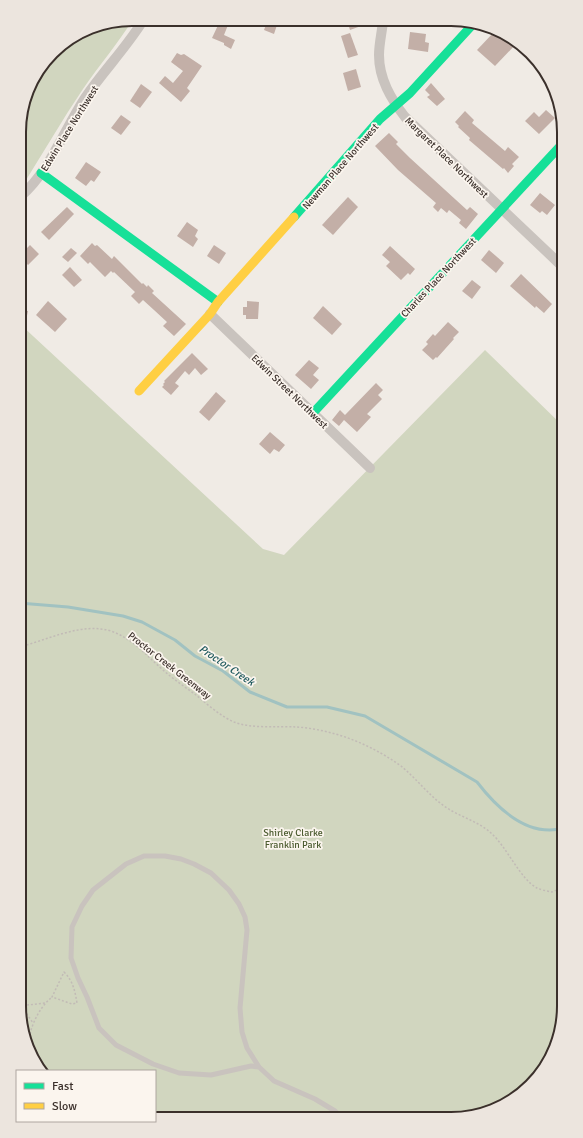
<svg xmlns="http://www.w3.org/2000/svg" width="583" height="1138" viewBox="0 0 583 1138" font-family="Signika,sans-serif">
	<rect width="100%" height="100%" fill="#f0ebe5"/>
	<g fill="#d1d6bf">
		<path d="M133 19C118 44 99 65 83 89 62 120 43 153 23 185L20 188V118L31 82 57 47 89 28Z"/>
		<path d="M20 324 263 549 284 555 485 350 564 427V1013L540 1075 487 1113 451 1119 155 1118V1071H44L25 1042 19 1006Z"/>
	</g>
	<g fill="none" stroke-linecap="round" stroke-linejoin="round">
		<path stroke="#a1c2c1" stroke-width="3" d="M19 603 68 607 123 616 142 622 175 640 195 656 223 671 250 692 287 707H327L365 716 477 782C497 808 528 838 564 828"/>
	</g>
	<g fill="#c3afa7">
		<path d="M347 20H359L361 26 350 30Z"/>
		<path d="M220 21 228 25 224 35 235 40 231 49 224 45V43L212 38Z"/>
		<path d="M267 22 277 25 274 34 264 30Z"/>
		<path d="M410 32 426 34 425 42 429 43 428 52 408 49Z"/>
		<path d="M494 32 517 43 495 66 477 50Z"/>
		<path d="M350 33 358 55 348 58 341 36Z"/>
		<path d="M177 53 181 55 184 54 202 66 187 88 190 91 181 102 159 83 165 76 173 83 183 71 171 62Z"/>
		<path d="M356 69 361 87 348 91 343 73Z"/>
		<path d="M431 83 445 99 437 106 427 97 430 95 425 90Z"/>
		<path d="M141 84 152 92 140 108 130 101Z"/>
		<path d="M546 110 555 118 539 134 525 121 534 112 539 117Z"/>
		<path d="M465 111 474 120 472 123 505 151 508 147 519 157 512 164 514 166 508 173 504 168 503 169 469 140 470 138 458 127 459 126 455 122Z"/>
		<path d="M121 115 131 122 121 135 111 128Z"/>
		<path d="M389 133 398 142 396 144 410 158 467 210 470 207 478 214 466 229 459 223 461 220 449 210 447 213 441 208 438 212 433 207 436 203 398 170 375 146Z"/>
		<path d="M86 162 101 172 94 182 91 180 86 186 75 178Z"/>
		<path d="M540 193 555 205 547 215 542 211 540 213 530 205Z"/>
		<path d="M348 197 358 207 333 235 322 225Z"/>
		<path d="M67 207 74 214 49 240 41 232Z"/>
		<path d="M187 222 198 230 195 236 198 239 193 247 177 236Z"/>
		<path d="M92 243 95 246 97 245 112 259 114 256 142 284 143 283 147 287 148 285 154 291 152 293 186 324 174 336 163 326 167 322 154 310 143 300 139 304 131 296 135 292 114 272 113 273 111 271 105 277 90 262 88 264 80 256Z"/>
		<path d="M30 245 39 254 28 265 27 264 20 271V255Z"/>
		<path d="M214 245 226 253 219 264 207 256Z"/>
		<path d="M390 246 415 269 410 275 408 273 401 280 386 266 390 262 382 255Z"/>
		<path d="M71 248 77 253 68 262 62 257Z"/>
		<path d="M489 250 504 263 496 273 481 260Z"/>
		<path d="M70 267 82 280 74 287 62 275Z"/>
		<path d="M521 274 552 304 544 313 536 306 535 308 510 286Z"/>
		<path d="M472 280 481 287 472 299 462 291Z"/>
		<path d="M48 301 67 319 55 332 36 315Z"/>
		<path d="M247 301 259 302 258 319H246V315H243V307H247Z"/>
		<path d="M323 306 342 324 332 335 313 318Z"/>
		<path d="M21 310 28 311 23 334 20 333Z"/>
		<path d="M448 322 459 332 453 338 454 339 437 358 436 357 433 360 422 350 428 344 426 342 433 334 435 336Z"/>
		<path d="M192 353 208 369 201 375 195 368 189 375 185 371 175 383 179 386 171 395 162 387 164 385 163 384 165 382 164 381Z"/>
		<path d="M309 360 319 368 313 375 319 380 311 389 295 375Z"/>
		<path d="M376 383 383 390 378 395 382 399 367 414 371 417 357 432 344 420 339 426 332 420 340 410 345 415Z"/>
		<path d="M216 392 226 401 209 421 199 412Z"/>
		<path d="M270 432 285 445 279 452 274 449 270 454 259 444Z"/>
	</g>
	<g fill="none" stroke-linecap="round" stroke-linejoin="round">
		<g stroke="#c2bbb6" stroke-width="1.5" stroke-dasharray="2 2" stroke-linecap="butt">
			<path d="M19 647C48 640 81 622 111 631 133 639 146 655 163 670 173 679 185 687 196 695 207 704 220 716 234 722 252 729 278 726 297 727 335 730 370 744 401 766 417 779 430 797 447 808 461 817 479 822 491 833 507 847 520 879 537 888 541 890 547 891 552 892L564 887"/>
			<path d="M64 972C73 981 75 991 77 1003L72 1004 52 997Z"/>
			<path d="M19 1006 45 1003"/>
			<path d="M22 1007 33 1023"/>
			<path d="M30 1034C33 1021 41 1006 52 997"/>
		</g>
		<path stroke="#c9c3be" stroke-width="5" d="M259 1067 251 1066 211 1075 179 1073 153 1064 116 1045 99 1028 87 997 78 978 71 958 72 927 82 906 93 890 126 864 144 856H165L181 859 194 864 211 873 229 890 239 904 245 917 247 930 240 1008 242 1032 247 1048 259 1067 274 1081 315 1099 335 1111 343 1119"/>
		<g stroke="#c9c3be" stroke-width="10">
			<path d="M383 21C382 32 379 44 379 55 379 79 391 99 405 117L564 268"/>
			<path d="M20 197C50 171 64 130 85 98 104 70 127 47 144 19"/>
			<path d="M210 314 370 468"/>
			<path d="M25 1042 27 1045"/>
		</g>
		<g stroke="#16e098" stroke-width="9">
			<path d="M41 173 218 302"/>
			<path d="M294 217 380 119 410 93 475 22"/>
			<path d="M313 413 564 142"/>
		</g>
		<path stroke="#ffcf43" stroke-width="9" d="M139 391 210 314 218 302 294 217"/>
	</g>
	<g text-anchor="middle" stroke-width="3.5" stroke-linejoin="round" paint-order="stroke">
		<g font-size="10" fill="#3b302b" stroke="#fbf5ee">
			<text transform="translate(69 128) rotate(-58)" y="4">Edwin Place Northwest</text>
			<text transform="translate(447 157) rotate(44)" y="4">Margaret Place Northwest</text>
			<text transform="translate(340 166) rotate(-49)" y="4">Newman Place Northwest</text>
			<text transform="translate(438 277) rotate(-47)" y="4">Charles Place Northwest</text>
			<text transform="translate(290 391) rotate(44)" y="4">Edwin Street Northwest</text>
			<text transform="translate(170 665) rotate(38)" y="4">Proctor Creek Greenway</text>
		</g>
		<g font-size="10" fill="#4a5a2e" stroke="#fbf5ee">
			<text x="293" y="836">Shirley Clarke<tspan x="293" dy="12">Franklin Park</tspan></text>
		</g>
		<g font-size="11" font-style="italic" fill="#1f5a5e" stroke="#fbf5ee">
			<text transform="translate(227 665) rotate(34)" y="4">Proctor Creek</text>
		</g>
	</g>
	<path d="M0 0H583V1138H0ZM132 26H451A106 106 0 0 1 557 132V1006A106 106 0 0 1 451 1112H132A106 106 0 0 1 26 1006V132A106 106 0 0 1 132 26Z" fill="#ece5de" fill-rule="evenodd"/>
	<path fill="none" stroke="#3b302b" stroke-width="2" d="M132 26H451A106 106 0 0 1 557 132V1006A106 106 0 0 1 451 1112H132A106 106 0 0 1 26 1006V132A106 106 0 0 1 132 26Z"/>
	<rect x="16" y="1070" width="140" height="52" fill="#fbf5ee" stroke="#aea6a0"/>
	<rect x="24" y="1083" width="20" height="6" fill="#16e098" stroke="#aea6a0"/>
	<text x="52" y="1090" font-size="12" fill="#3b302b">Fast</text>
	<rect x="24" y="1103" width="20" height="6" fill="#ffcf43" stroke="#aea6a0"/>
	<text x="52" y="1110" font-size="12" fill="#3b302b">Slow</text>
</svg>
